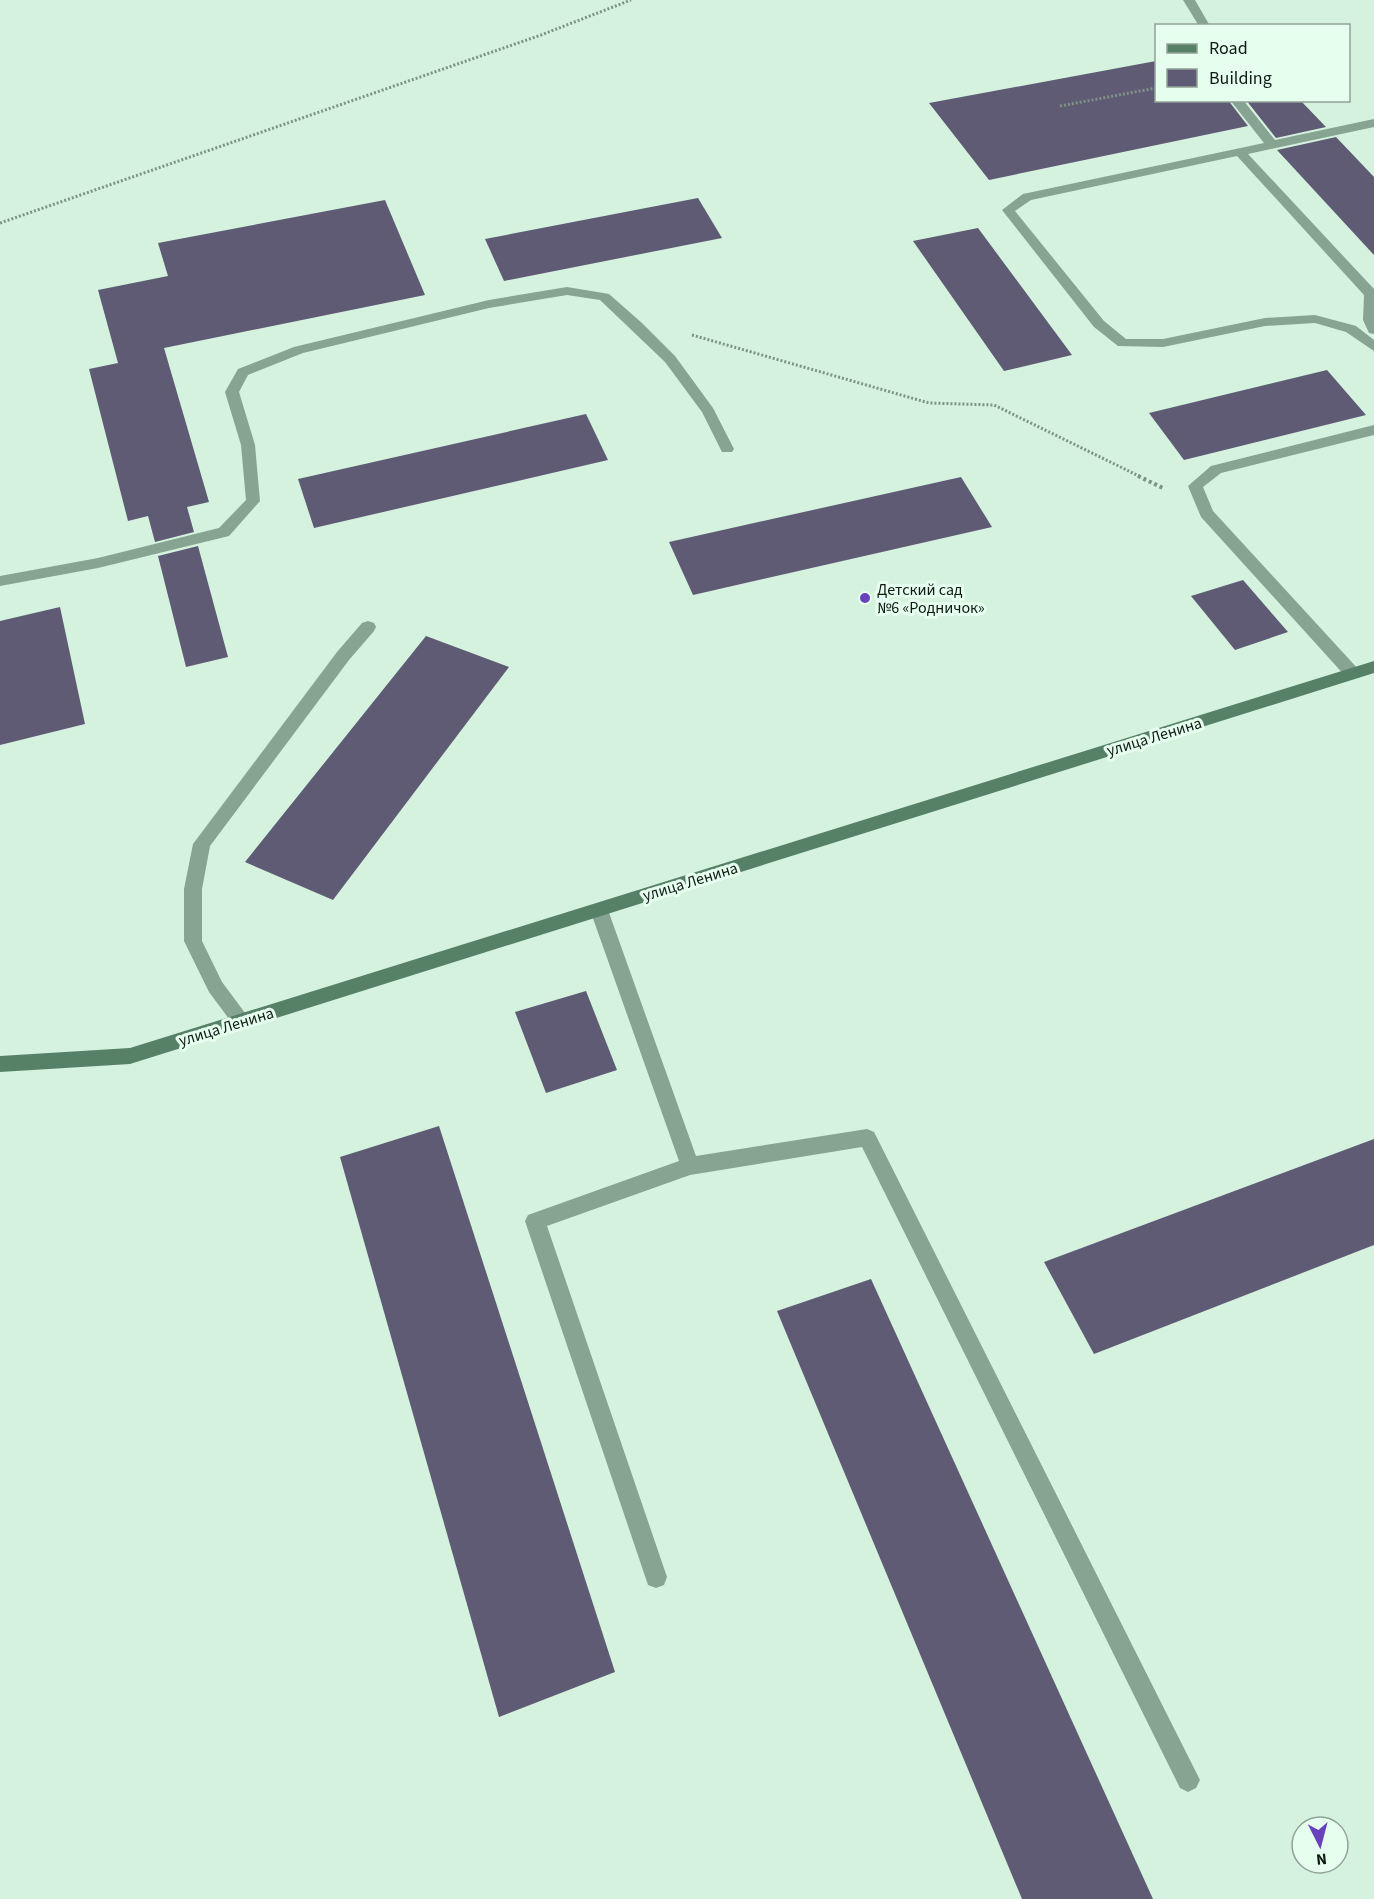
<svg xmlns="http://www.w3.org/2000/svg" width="1374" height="1899" viewBox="0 0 1374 1899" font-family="'Source Sans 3',sans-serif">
	<rect width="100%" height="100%" fill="#d4f2de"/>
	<g fill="#5f5b75">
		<path d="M1156 61V100H1228L1248 126 989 180 929 103Z"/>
		<path d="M1246 100H1300L1326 127 1276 138Z"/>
		<path d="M1336 137 1374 177V255L1277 150Z"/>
		<path d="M698 198 722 238 504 281 485 239Z"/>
		<path d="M385 200 425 295 164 348 209 502 187 507 194 532 155 542 148 516 128 521 89 369 118 363 98 290 168 276 158 243Z"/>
		<path d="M978 228 1072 355 1004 371 913 241Z"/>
		<path d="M1327 370 1366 415 1184 460 1149 413Z"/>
		<path d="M586 414 608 460 314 528 298 479Z"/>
		<path d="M961 477 992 527 693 595 669 542Z"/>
		<path d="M198 546 228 657 186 667 158 556Z"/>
		<path d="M1243 580 1288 632 1235 650 1191 596Z"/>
		<path d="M60 607 85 724 0 745V621Z"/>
		<path d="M426 636 509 667 333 900 245 862Z"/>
		<path d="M586 991 617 1070 546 1093 515 1012Z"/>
		<path d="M439 1126 615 1672 499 1717 340 1157Z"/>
		<path d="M1374 1139V1245L1094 1354 1044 1262Z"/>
		<path d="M871 1279 1153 1899H1022L777 1311Z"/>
	</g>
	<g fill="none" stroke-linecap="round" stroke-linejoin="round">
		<g stroke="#7d9385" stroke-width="3" stroke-dasharray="2 2" stroke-linecap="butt">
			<path d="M1060 106 1156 88"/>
			<path d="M0 223 541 35 631 0"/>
			<path d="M692 335 929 403 994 405 1141 477"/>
		</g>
		<path stroke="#7d9385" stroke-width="4" stroke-dasharray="3 3" stroke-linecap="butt" d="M1138 476 1163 488"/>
		<g fill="#87a391" fill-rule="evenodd">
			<path d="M1183 0H1195L1210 26H1199Z"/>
			<path d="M1230 100H1243L1275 140 1374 119V127L1248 154 1374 289V334L1369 333 1363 320 1364 295 1237 156 1031 200 1015 211 1104 321 1126 339H1163L1265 318 1315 315 1356 326 1374 340V351L1346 332 1315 323 1265 326 1163 347 1118 346 1094 327 1002 210 1023 194 1264 143Z"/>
			<path d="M567 287 609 294 642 323 675 356 713 408 734 449 732 452H722L702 412 665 362 600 300 567 295 489 308 303 353 248 375 239 392 255 445 260 501 229 536 98 568 0 586V576L98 558 219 528 246 500 241 445 225 392 238 369 294 347 489 300Z"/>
			<path d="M1374 425V435L1221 473 1203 487 1213 511 1359 670 1361 674 1359 678H1347L1201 517 1188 486 1211 466Z"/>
			<path d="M368 621 374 623 376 627 374 631 349 660 210 846 202 889V941L222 982 251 1021 249 1027 242 1029 235 1027 209 992 184 941V889L193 844 337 652 362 623Z"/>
			<path d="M599 903 605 905 608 910 696 1156 867 1129 874 1132 1196 1772 1200 1780 1196 1788 1188 1792 1180 1788 862 1147 690 1175 547 1226 667 1577 664 1585 656 1588 648 1585 525 1221 528 1215 679 1161 590 910 593 905Z"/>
		</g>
		<path fill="#568167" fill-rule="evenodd" d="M1374 661V673L130 1064 0 1072V1056L130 1048Z"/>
	</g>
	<circle fill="#6842ba" stroke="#e6feee" stroke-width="2" cx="865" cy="598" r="6"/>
	<g text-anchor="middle" stroke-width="6" stroke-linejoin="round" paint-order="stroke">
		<g font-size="16" fill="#101b14" stroke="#e6feee" text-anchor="start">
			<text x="877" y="595">Детский сад<tspan x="877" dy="18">№6 «Родничок»</tspan></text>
		</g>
		<g font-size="16" fill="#101b14" stroke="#e6feee">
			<text transform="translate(1154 736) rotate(-17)" y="6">улица Ленина</text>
			<text transform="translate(690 881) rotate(-17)" y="6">улица Ленина</text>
			<text transform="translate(226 1026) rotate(-17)" y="6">улица Ленина</text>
		</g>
	</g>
	<rect x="1155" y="24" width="195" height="78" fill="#e6feee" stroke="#90a397" stroke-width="1.5"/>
	<rect x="1167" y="44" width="30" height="9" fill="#568167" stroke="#90a397" stroke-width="1.5"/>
	<text x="1209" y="54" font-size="18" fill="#101b14">Road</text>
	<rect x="1167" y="69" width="30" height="18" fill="#5f5b75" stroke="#90a397" stroke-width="1.5"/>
	<text x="1209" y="84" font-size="18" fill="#101b14">Building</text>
	<g transform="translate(1320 1845) rotate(174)"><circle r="28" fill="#e6feee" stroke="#90a397" stroke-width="1.5"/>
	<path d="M0-4.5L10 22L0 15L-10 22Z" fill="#6842ba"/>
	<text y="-9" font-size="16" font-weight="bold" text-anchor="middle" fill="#101b14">N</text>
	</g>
</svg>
